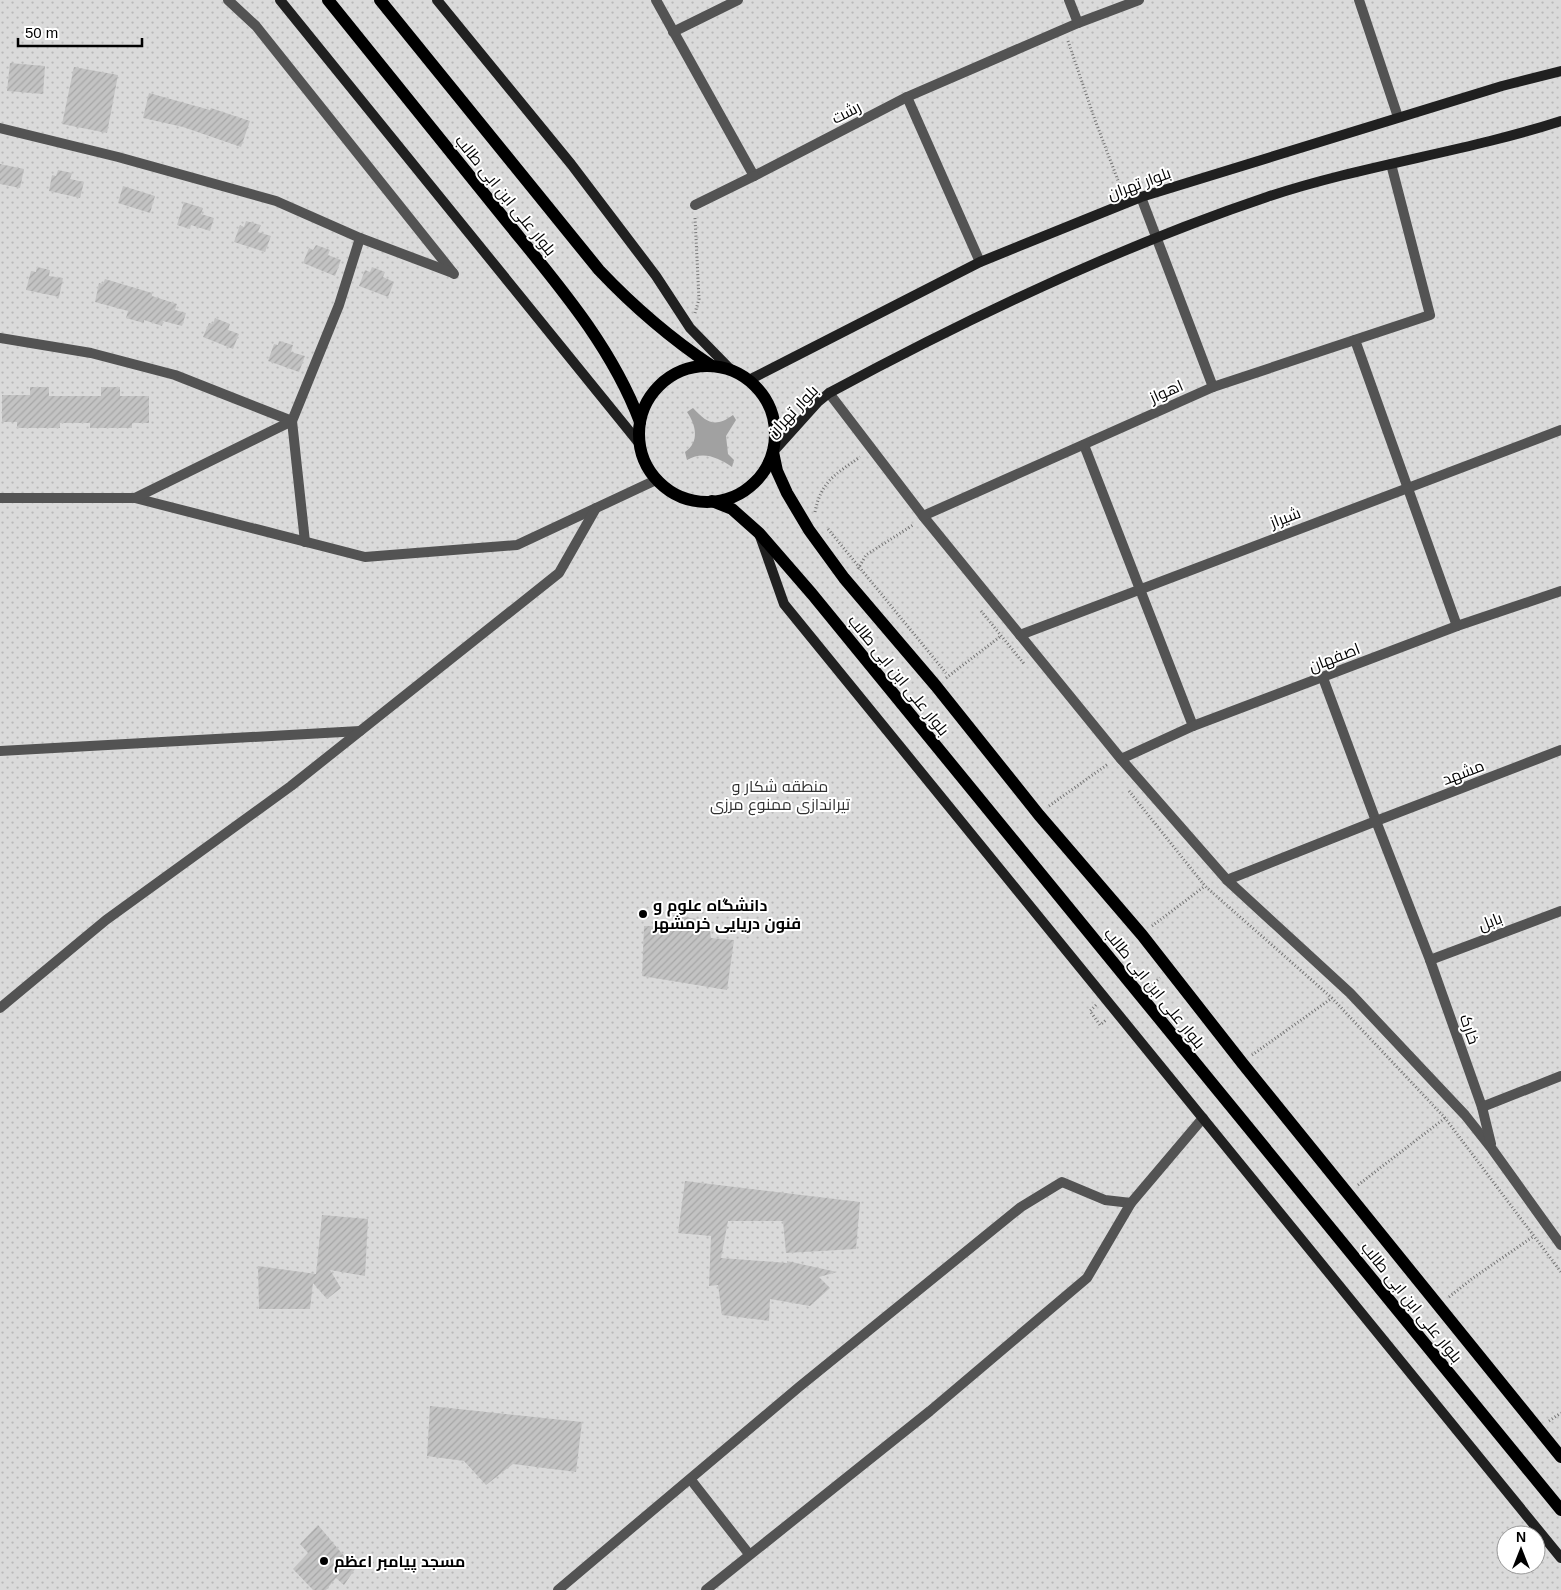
<svg xmlns="http://www.w3.org/2000/svg" width="1561" height="1590" viewBox="0 0 1561 1590" font-family="Helvetica,Cairo,sans-serif">
	<defs>
		<pattern id="park-dots" width="8" height="8" patternUnits="userSpaceOnUse" patternTransform="scale(1.25)"><rect width="8" height="8" fill="#dadada"/><path d="M2 2h.1M6 6h.1" fill="none" stroke="#b9b9b9" stroke-width="1.8" stroke-linecap="round"/></pattern>
		<pattern id="building-hatch" width="6" height="6" patternUnits="userSpaceOnUse" patternTransform="scale(1.25)"><rect width="6" height="6" fill="#c3c3c3"/><path d="M-1 1l2-2M0 6l6-6M5 7l2-2" fill="none" stroke="#a6a6a6"/></pattern>
	</defs>
	<rect width="100%" height="100%" fill="#fff"/>
	<path fill="url(#park-dots)" fill-rule="evenodd" d="M0 0H1561V1590H0ZM1506 1535H1536V1565H1506Z"/>
	<path fill="#a1a1a1" d="M693 408C707 423 715 428 733 415L736 420 726 436 728 454 734 460 732 467C717 457 703 451 687 460L685 452C700 442 696 425 687 412Z"/>
	<g fill="url(#building-hatch)">
		<path d="M10 63 45 66 43 94 7 91Z"/>
		<path d="M74 67 118 75 107 133 62 124Z"/>
		<path d="M149 93 210 110 211 108 250 121 241 147 183 127 143 118Z"/>
		<path d="M0 164 24 169 20 188 0 184Z"/>
		<path d="M58 170 72 173 70 179 84 182 80 198 49 191 52 175 56 176Z"/>
		<path d="M123 186 155 196 150 213 118 203Z"/>
		<path d="M184 202 203 208 201 214 214 218 210 231 191 225 190 229 177 225Z"/>
		<path d="M246 221 261 225 258 232 271 236 265 252 234 242 240 225 244 227Z"/>
		<path d="M316 245 330 250 328 255 341 260 335 276 303 263 309 248 313 250Z"/>
		<path d="M37 267 50 270 49 276 63 278 59 297 26 290 31 271 36 272Z"/>
		<path d="M372 267 385 272 383 277 394 282 388 297 359 286 365 270 370 272Z"/>
		<path d="M105 279 152 293V296L177 304 175 310 186 313 182 326 163 321 162 326 144 320V323L126 318 128 311 95 302 99 283 103 284Z"/>
		<path d="M215 318 230 324 228 330 239 334 233 349 203 337 209 323 213 324Z"/>
		<path d="M279 341 293 345 291 352 305 356 299 372 268 361 274 344 278 345Z"/>
		<path d="M30 387H49V396H101V387H120V396H149V423H132V428H90V423H60V428H17V422H2V395H30Z"/>
		<path d="M673 915 709 921 711 938 734 940 727 990 642 976 644 926 673 927Z"/>
		<path d="M685 1181 860 1202 856 1249 786 1253 783 1221H728L721 1258 787 1263V1261L837 1272 819 1277 830 1288 810 1306 770 1299 769 1321 722 1315 718 1285 709 1286 711 1236 678 1233Z"/>
		<path d="M322 1215 368 1219 365 1276 330 1270 341 1288 327 1299 313 1283 310 1309H259L258 1266 316 1274Z"/>
		<path d="M430 1406 582 1422 576 1472 513 1464 486 1485 464 1461 427 1456Z"/>
		<path d="M318 1525 355 1569 344 1585 336 1578 326 1590H313L293 1569 308 1553 300 1544Z"/>
	</g>
	<g fill="none" stroke-linecap="round" stroke-linejoin="round">
		<g stroke="#757575" stroke-width="3" stroke-dasharray="1 2.5" stroke-linecap="butt">
			<path d="M1068 41 1095 120 1122 191"/>
			<path d="M695 313 699 299 695 218"/>
			<path d="M815 512C821 481 836 474 860 457"/>
			<path d="M828 529 946 673"/>
			<path d="M858 569 866 555 913 525"/>
			<path d="M981 611 1025 665"/>
			<path d="M946 678 1001 636"/>
			<path d="M1129 791 1205 886 1332 998 1445 1118 1561 1272"/>
			<path d="M1049 806 1108 764"/>
			<path d="M1152 926 1205 886"/>
			<path d="M1149 987 1160 978"/>
			<path d="M1096 1005 1090 1011 1100 1025 1106 1020"/>
			<path d="M1252 1055 1332 998"/>
			<path d="M1358 1185 1445 1118"/>
			<path d="M1449 1297 1473 1278 1534 1236"/>
			<path d="M1549 1421 1561 1413"/>
		</g>
		<g stroke="#535353" stroke-width="10">
			<path d="M228 0 256 26 454 274"/>
			<path d="M656 0 754 176 907 97 1078 23 1139 0"/>
			<path d="M1069 0 1078 23"/>
			<path d="M1359 0 1398 117"/>
			<path d="M673 32 738 0"/>
			<path d="M907 97 980 262"/>
			<path d="M0 128 118 157 276 201 360 238 339 305 292 421 175 375 91 353 0 338"/>
			<path d="M1141 197 1213 387"/>
			<path d="M695 205 754 176"/>
			<path d="M360 238 453 273"/>
			<path d="M1355 340 1457 626"/>
			<path d="M829 393 923 516 1121 759 1227 880 1350 993 1465 1115 1492 1149 1561 1245"/>
			<path d="M1084 445 1193 726"/>
			<path d="M0 498H135L365 557 517 545 656 480"/>
			<path d="M135 498 292 421 305 542"/>
			<path d="M923 516 1213 387 1430 315 1391 164"/>
			<path d="M1020 635 1561 430"/>
			<path d="M1323 678 1376 821 1561 750"/>
			<path d="M0 751 360 731"/>
			<path d="M1121 759 1193 726 1457 626 1561 591"/>
			<path d="M1227 880 1376 821 1430 960 1482 1107"/>
			<path d="M1430 960 1561 911"/>
			<path d="M0 1008 106 920 291 786 559 573 596 508"/>
			<path d="M1491 1144 1482 1107 1561 1076"/>
			<path d="M691 1480 749 1554"/>
			<path d="M558 1590 799 1387 1021 1207 1062 1182 1105 1200 1131 1203"/>
			<path d="M706 1590 930 1411 1087 1278 1131 1203 1203 1118"/>
		</g>
		<g stroke="#202020" stroke-width="10">
			<path d="M280 0 639 443"/>
			<path d="M437 0 571 164 656 276 690 328 732 371"/>
			<path d="M749 380 980 262 1141 197 1502 86 1561 71"/>
			<path d="M773 452 818 402 829 393C970 317 1115 248 1267 197 1363 165 1465 152 1561 121"/>
			<path d="M760 536 784 604 1561 1558"/>
		</g>
		<g stroke="#000" stroke-width="12">
			<path d="M328 0C385 71 442 142 499 212 552 278 610 342 640 422"/>
			<path d="M380 0 599 270C634 307 670 338 712 366"/>
			<circle cx="707" cy="434" r="68"/>
			<path d="M773 452 777 471 787 493 809 530 844 578 936 686 1039 815 1142 935 1243 1064 1561 1457"/>
			<path d="M712 501 732 509 759 533 812 594 1561 1510"/>
		</g>
	</g>
	<g fill="#000" stroke="#fff" stroke-width="2">
		<circle cx="643" cy="914" r="5"/>
		<circle cx="324" cy="1561" r="5"/>
	</g>
	<g text-anchor="middle" stroke-width="4" stroke-linejoin="round" paint-order="stroke">
		<g font-size="16" fill="#000" stroke="#fff">
			<text transform="translate(846 112) rotate(-27)" y="6">رشت</text>
			<text transform="translate(1139 183) rotate(-20)" y="6">بلوار تهران</text>
			<text transform="translate(506 195) rotate(51)" y="6">بلوار علی ابن ابی طالب</text>
			<text transform="translate(1166 391) rotate(-24)" y="6">اهواز</text>
			<text transform="translate(792 411) rotate(-46)" y="6">بلوار تهران</text>
			<text transform="translate(1285 517) rotate(-21)" y="6">شیراز</text>
			<text transform="translate(1334 657) rotate(-21)" y="6">اصفهان</text>
			<text transform="translate(899 675) rotate(51)" y="6">بلوار علی ابن ابی طالب</text>
			<text transform="translate(1463 772) rotate(-21)" y="6">مشهد</text>
			<text transform="translate(1490 921) rotate(-21)" y="6">بابل</text>
			<text transform="translate(1155 988) rotate(51)" y="6">بلوار علی ابن ابی طالب</text>
			<text transform="translate(1470 1029) rotate(71)" y="6">خارک</text>
			<text transform="translate(1412 1302) rotate(51)" y="6">بلوار علی ابن ابی طالب</text>
		</g>
		<g font-size="16" fill="#313131" stroke="#fff">
			<text x="780" y="792">منطقه شکار و<tspan x="780" dy="18">تیراندازی ممنوع مرزی</tspan></text>
		</g>
		<g font-size="16" font-weight="bold" fill="#000" stroke="#fff" text-anchor="start">
			<text x="653" y="911">دانشگاه علوم و<tspan x="653" dy="18">فنون دریایی خرمشهر</tspan></text>
			<text x="334" y="1567">مسجد پیامبر اعظم</text>
		</g>
	</g>
	<g transform="translate(1521 1550)"><circle r="24" fill="#ffffff" stroke="#999999"/>
	<path d="M0-4L9 19L0 12L-9 19Z" fill="#000000"/>
	<text y="-8" font-size="14" font-weight="bold" text-anchor="middle" fill="#000000">N</text>
	</g>
	<path d="M18 38v8h124v-8" fill="none" stroke="#000000" stroke-width="2.5"/>
	<text x="25" y="38" font-size="15" fill="#000000" stroke="#ffffff" stroke-width="4" paint-order="stroke">50 m</text>
</svg>
